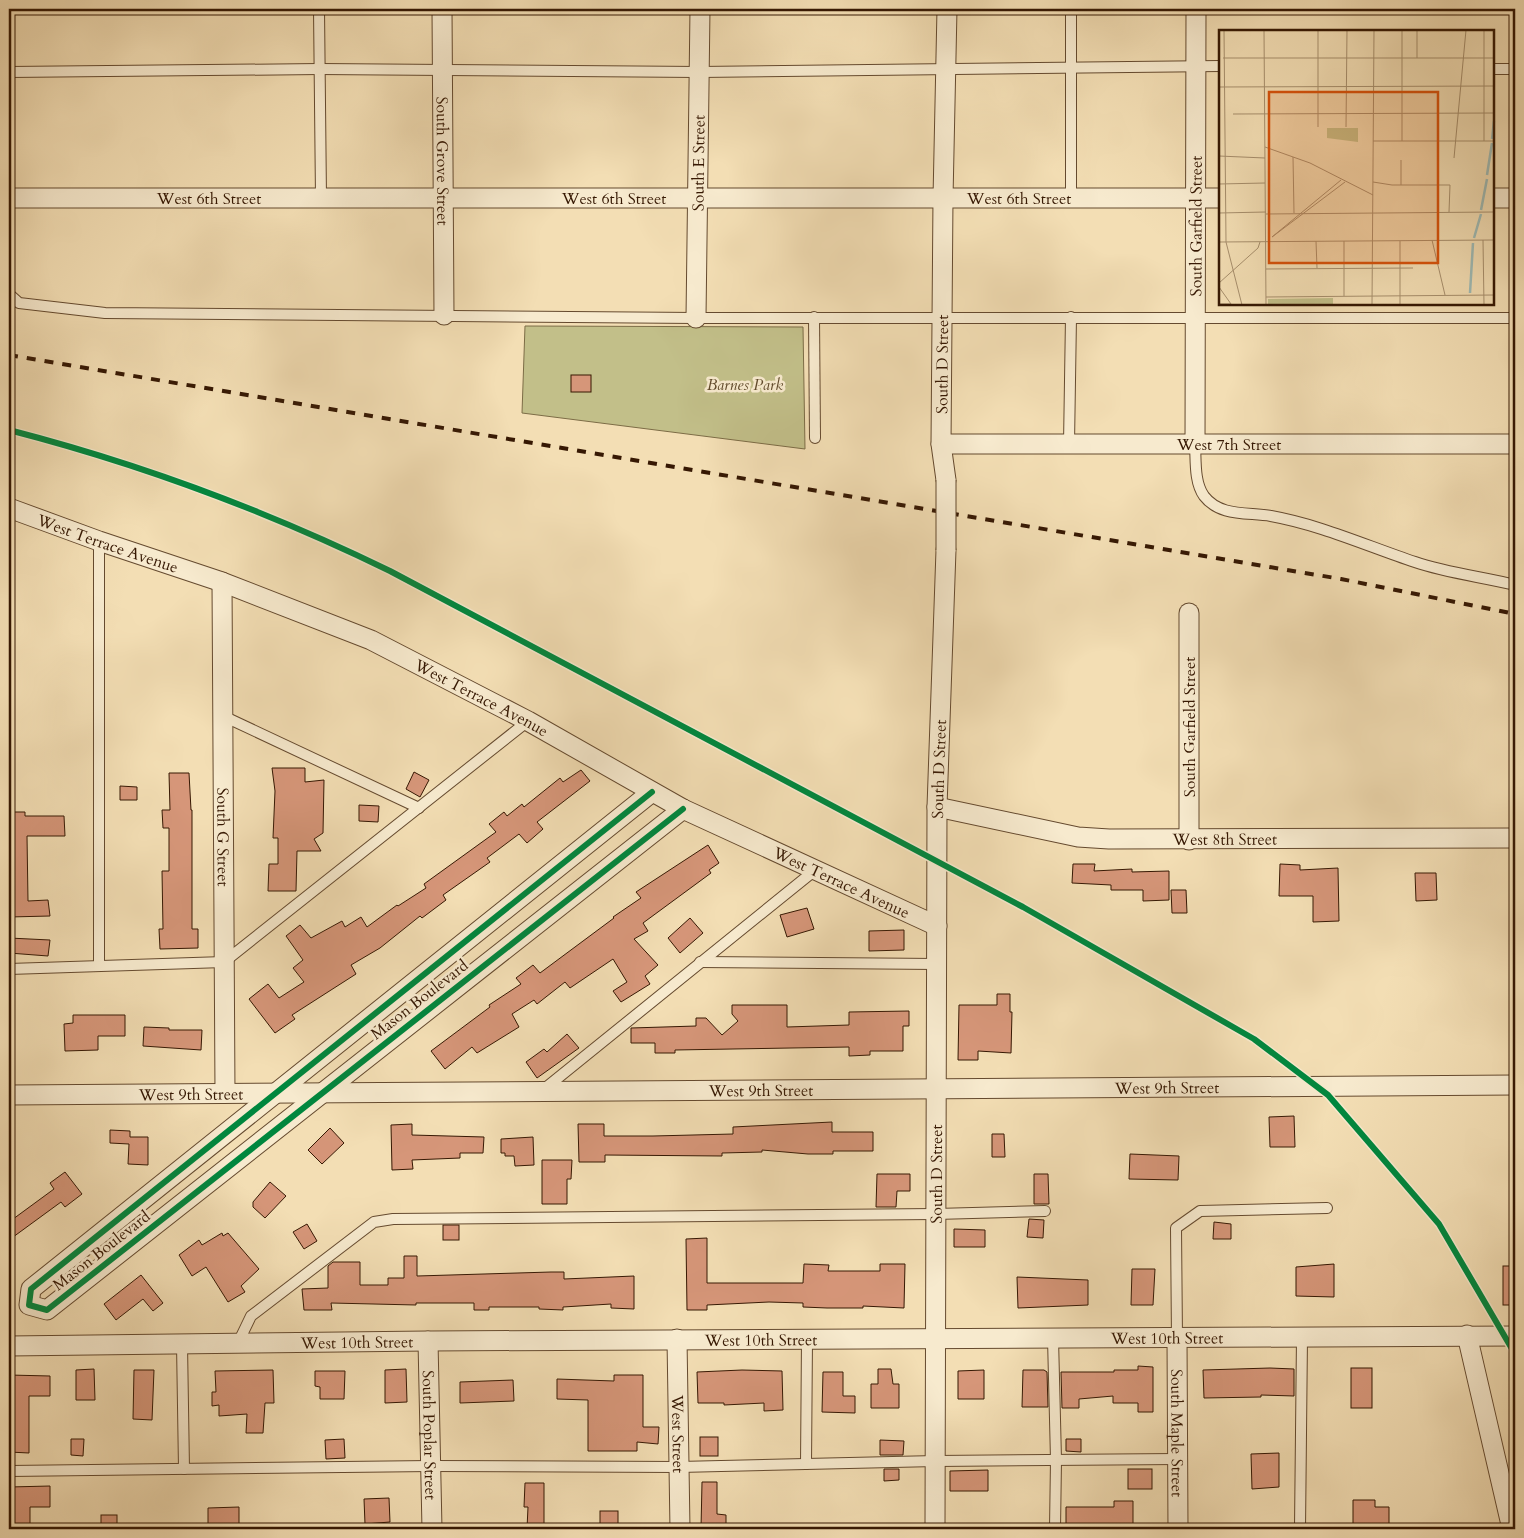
<svg xmlns="http://www.w3.org/2000/svg" width="1524" height="1538" viewBox="0 0 1524 1538" font-family="Cardo,serif">
	<rect width="100%" height="100%" fill="#f3deb4"/>
	<filter id="stains"><feTurbulence type="fractalNoise" baseFrequency=".004" numOctaves="4"/><feColorMatrix values="0 0 0 0 .2 0 0 0 0 .09 0 0 0 0 .02 0 0 0 .5 -.17"/></filter>
	<radialGradient id="worn" r=".72"><stop offset=".6" stop-color="#630" stop-opacity="0"/><stop offset="1" stop-color="#630" stop-opacity=".3"/></radialGradient>
	<path fill="#c2bf89" stroke="#7c6c46" d="M525 326 803 327 805 449 522 413Z"/>
	<g fill="#d69679" stroke="#361803">
		<rect x="571" y="375" width="20" height="17"/>
		<path d="M272 768H305V782L324 780 323 833 314 839 321 851H297L296 891H268L269 864H278V838H273L275 791Z"/>
		<path d="M581 770 590 781 537 822 543 829 527 843 519 834 487 858 490 862 443 895 446 900 422 918 420 916 380 948 351 965 356 974 292 1015 295 1019 275 1033 249 999 268 984 279 998 304 982 293 968 303 960 286 936 300 925 311 938 342 921 345 927 361 917 367 927 397 905 398 906 426 888 424 884 496 832 489 824 504 812 507 816 522 804 524 807 560 778 563 782Z"/>
		<path d="M414 772 429 780 420 797 406 789Z"/>
		<path d="M169 773H189L191 810H192V929H198V948L160 949 159 929H163L162 871H169V828H163L162 810H170Z"/>
		<path d="M120 786 137 787V800H120Z"/>
		<path d="M359 805 379 806 378 822 359 821Z"/>
		<path d="M9 812H25V816H64L65 836H27L28 901 48 900 50 916 9 917Z"/>
		<path d="M708 845 719 863 709 870 711 873 643 923 648 931 634 939 658 965 645 976 650 984 621 1002 613 991 627 982 613 959 570 988 565 982 537 1004 534 1000 512 1014 519 1027 477 1053 472 1047 445 1069 431 1051 490 1007 489 1005 521 984 516 978 533 965 540 973 614 918 613 917 641 898 636 892Z"/>
		<path d="M1073 864H1095L1094 871 1132 869V872L1169 871V900L1143 901V890H1111V885L1072 883Z"/>
		<path d="M1280 864 1300 865V870L1338 868 1339 921 1313 922V896H1279Z"/>
		<path d="M1415 873H1436L1437 900 1416 901Z"/>
		<path d="M1171 890H1186L1187 913H1172Z"/>
		<path d="M807 908 814 929 787 937 780 915Z"/>
		<path d="M690 918 703 933 680 953 668 938Z"/>
		<path d="M904 930V950L869 951V931Z"/>
		<path d="M9 938 50 940 48 956 9 953Z"/>
		<path d="M997 994H1010V1012H1012L1011 1053 978 1051V1060H958L959 1005H997Z"/>
		<path d="M732 1005H787V1027L849 1025V1012L909 1011V1026H903V1051H870V1055L849 1056V1047L675 1050V1053H655V1043H631V1028L696 1026V1018H706L722 1035 738 1021 732 1014Z"/>
		<path d="M73 1015H125V1036H98V1050L65 1051 64 1024 73 1023Z"/>
		<path d="M144 1027 169 1028V1030H202L201 1050 143 1046Z"/>
		<path d="M567 1034 579 1048 537 1078 526 1062 544 1049 547 1052Z"/>
		<path d="M1294 1116 1295 1147H1270L1269 1117Z"/>
		<path d="M832 1122V1132H873V1151H833V1154H808L762 1150V1152L722 1153V1156L605 1155V1162H579L578 1124H604V1136H653L733 1134V1127Z"/>
		<path d="M412 1124V1135L484 1137 483 1153H460V1158L412 1160 413 1169 392 1170 391 1125Z"/>
		<path d="M330 1128 344 1143 322 1164 308 1150Z"/>
		<path d="M110 1130 130 1131V1137H148V1165L128 1164 129 1144 110 1143Z"/>
		<path d="M992 1134H1004L1005 1157H992Z"/>
		<path d="M533 1137 534 1165 515 1166 514 1156H505V1153H501V1139Z"/>
		<path d="M1130 1154 1179 1156 1178 1180 1129 1179Z"/>
		<path d="M542 1160H572L571 1179H567V1204H542Z"/>
		<path d="M65 1172 82 1194 65 1207 61 1202 9 1240V1222L54 1189 50 1183Z"/>
		<path d="M877 1174H910V1191H897L896 1207H876Z"/>
		<path d="M1034 1174H1048L1049 1204H1034Z"/>
		<path d="M270 1182 286 1196 265 1218 253 1207V1202Z"/>
		<path d="M1029 1219 1044 1220 1043 1238 1027 1237Z"/>
		<path d="M1214 1222 1231 1224V1239H1213Z"/>
		<path d="M307 1224 317 1241 304 1249 293 1232Z"/>
		<rect x="443" y="1225" width="16" height="15"/>
		<path d="M954 1229 985 1230V1247H954Z"/>
		<path d="M222 1233 223 1236 228 1233 259 1269 241 1286 245 1292 228 1302 206 1267 192 1276 179 1255 199 1240 202 1245Z"/>
		<path d="M707 1238V1283H803L804 1264 829 1265 828 1271H880V1264H905L904 1308 863 1306V1308H827L803 1307V1303L769 1302 707 1305V1310H687L686 1239Z"/>
		<path d="M404 1256H417V1276L551 1272H564V1279L634 1276V1309L611 1308V1304L563 1307V1310L539 1309V1307H489V1310H474V1303H416V1305L331 1303 332 1310H304L302 1289 328 1288V1266L333 1262H360V1285H388V1278H404Z"/>
		<path d="M1334 1264V1297L1296 1296V1267Z"/>
		<rect x="1503" y="1266" width="12" height="39"/>
		<path d="M1132 1269H1155L1153 1305H1131Z"/>
		<path d="M141 1275 163 1303 153 1311 143 1299 116 1320 104 1304Z"/>
		<path d="M1017 1277 1088 1280V1305L1018 1308Z"/>
		<path d="M1138 1366 1153 1367V1412H1138V1403H1113V1396L1079 1399V1408H1062L1061 1372H1114V1370H1138Z"/>
		<path d="M1270 1368 1294 1369V1396L1261 1395V1397L1204 1398 1203 1370Z"/>
		<rect x="1351" y="1368" width="21" height="40"/>
		<path d="M94 1369 95 1400H76V1370Z"/>
		<path d="M406 1369 407 1402 385 1403V1370Z"/>
		<path d="M878 1369H891L893 1384H899V1408H871V1384H878Z"/>
		<path d="M134 1370H154L152 1420 133 1419Z"/>
		<path d="M273 1370 274 1403H265L263 1433H246L247 1414 219 1416V1405L212 1406V1392H216L215 1371Z"/>
		<path d="M742 1370 782 1371 783 1410 764 1411V1403L724 1405V1403H698L697 1372Z"/>
		<path d="M984 1370V1399H958V1371Z"/>
		<path d="M1023 1370H1044L1047 1372 1048 1407H1022Z"/>
		<path d="M315 1371H345L344 1399H320V1387L315 1386Z"/>
		<path d="M823 1372H843V1396H855V1413L822 1412Z"/>
		<path d="M9 1375 50 1376V1396H29V1453L9 1452Z"/>
		<path d="M614 1375H643V1427H659L658 1444 637 1442V1451H588V1400L557 1399V1379L614 1381Z"/>
		<path d="M513 1380 514 1401 460 1403V1382Z"/>
		<rect x="700" y="1437" width="18" height="19"/>
		<path d="M71 1439H84L83 1456 71 1455Z"/>
		<path d="M344 1439 345 1458 326 1459 325 1440Z"/>
		<path d="M1066 1439H1081V1452L1066 1451Z"/>
		<path d="M880 1440 904 1441 903 1455H880Z"/>
		<path d="M1279 1453V1487L1252 1489 1251 1454Z"/>
		<path d="M884 1469H899V1480L884 1481Z"/>
		<rect x="1128" y="1469" width="24" height="20"/>
		<path d="M988 1470V1491H950V1471Z"/>
		<path d="M702 1482H717V1514L726 1515V1529H701Z"/>
		<path d="M525 1483H544V1529H527L528 1507H524Z"/>
		<path d="M50 1486V1507H30V1529H9V1487Z"/>
		<path d="M389 1498 390 1522 365 1524 364 1499Z"/>
		<path d="M1353 1500H1375V1507H1389V1529H1353Z"/>
		<path d="M1114 1501H1133V1529H1066V1507H1114Z"/>
		<path d="M239 1507V1524H228V1529H208V1508Z"/>
		<rect x="600" y="1511" width="18" height="18"/>
		<rect x="101" y="1515" width="16" height="14"/>
	</g>
	<g fill="none" stroke-linecap="round" stroke-linejoin="round">
		<defs>
			<g id="lane">
				<path d="M319 9 321 198"/>
				<path d="M1493 69H1515"/>
				<path d="M9 72 320 69 699 72 1220 66"/>
				<path d="M1071 198V9"/>
				<path d="M9 294 19 303 105 313 696 318H1515"/>
				<path d="M814 317 815 438"/>
				<path d="M1069 444 1071 317"/>
				<path d="M1195 444C1196 460 1194 482 1204 496 1220 517 1248 512 1271 516 1321 525 1367 546 1415 562 1447 573 1483 577 1515 585"/>
				<path d="M99 541V966"/>
				<path d="M223 716 419 808"/>
				<path d="M700 962 937 964"/>
				<path d="M9 969 224 962 528 721"/>
				<path d="M543 1090 814 871"/>
				<path d="M1053 1338 1056 1460 1055 1529"/>
				<path d="M1177 1338 1176 1228 1200 1211 1327 1208"/>
				<path d="M238 1343 251 1316 374 1222 393 1219 936 1214 1045 1211"/>
				<path d="M182 1344 184 1469"/>
				<path d="M806 1464 807 1339"/>
				<path d="M9 1471 431 1466 679 1467 936 1461 1178 1459"/>
				<path d="M1300 1529 1302 1337"/>
			</g>
			<g id="street">
				<path id="s1" d="M442 9 444 315"/>
				<path id="s2" d="M9 198H1220"/>
				<path d="M1493 198H1515"/>
				<path id="s3" d="M696 318 700 9"/>
				<path id="s4" d="M941 444H1515"/>
				<path id="s5" d="M1195 444 1196 9"/>
				<path id="s6" d="M946 480 941 444 943 198 947 9"/>
				<path id="s7" d="M9 508 99 541 222 582 371 640 528 721 683 809 937 926"/>
				<path id="s8" d="M222 582 225 1093"/>
				<path d="M1189 613V840"/>
				<path d="M652 792 31 1289 29 1305 47 1310 683 809"/>
				<path id="s9" d="M937 807 1078 837 1109 839 1515 838"/>
				<path id="s10" d="M9 1095 1515 1085"/>
				<path d="M1467 1335 1512 1529"/>
				<path id="s11" d="M1177 1338 1178 1529"/>
				<path id="s12" d="M677 1339 680 1529"/>
				<path id="s13" d="M428 1341 432 1529"/>
				<path id="s14" d="M9 1346 428 1341 1515 1336"/>
				<path id="s15" d="M935 1529 937 807 946 550"/>
			</g>
		</defs>
		<use href="#lane" stroke="#654a2f" stroke-width="12"/>
		<use href="#street" stroke="#654a2f" stroke-width="21"/>
		<use href="#lane" stroke="#f7eace" stroke-width="10"/>
		<use href="#street" stroke="#f7eace" stroke-width="19"/>
		<path stroke="#361803" stroke-width="4" stroke-dasharray="9 9" stroke-linecap="butt" d="M9 355 1341 579 1515 614"/>
		<defs>
			<path id="street-bridge" d="M946 480V550"/>
		</defs>
		<use href="#street-bridge" stroke="#654a2f" stroke-width="21" stroke-linecap="butt"/>
		<use href="#street-bridge" stroke="#f7eace" stroke-width="19"/>
		<defs>
			<g id="cycleway">
				<path d="M9 430C141 464 267 511 390 571L1023 907 1254 1039 1328 1095 1439 1224 1515 1354"/>
				<path d="M652 792 31 1289 29 1305 47 1310 683 809"/>
			</g>
		</defs>
		<use href="#cycleway" stroke="#f7eace" stroke-width="9"/>
		<use href="#cycleway" stroke="#00873e" stroke-width="6"/>
	</g>
	<g text-anchor="middle" stroke-width="5" stroke-linejoin="round" paint-order="stroke">
		<g font-size="16" fill="#361803" stroke="#f7eace">
			<text dy="6" stroke="none"><textPath href="#s1" startOffset="152">South Grove Street</textPath></text>
			<text dy="6" stroke="none"><textPath href="#s3" startOffset="155">South E Street</textPath></text>
			<text dy="6" stroke="none"><textPath href="#s2" startOffset="200">West 6th Street</textPath></text>
			<text dy="6" stroke="none"><textPath href="#s2" startOffset="605">West 6th Street</textPath></text>
			<text dy="6" stroke="none"><textPath href="#s2" startOffset="1010">West 6th Street</textPath></text>
			<text dy="6" stroke="none"><textPath href="#s5" startOffset="218">South Garfield Street</textPath></text>
			<text dy="6" stroke="none"><textPath href="#s6" startOffset="116">South D Street</textPath></text>
			<text dy="6" stroke="none"><textPath href="#s4" startOffset="288">West 7th Street</textPath></text>
			<text dy="6" stroke="none"><textPath href="#s7" startOffset="105">West Terrace Avenue</textPath></text>
			<text dy="6" stroke="none"><textPath href="#s7" startOffset="510">West Terrace Avenue</textPath></text>
			<text transform="translate(1189 727) rotate(-90)" y="6">South Garfield Street</text>
			<text dy="6" stroke="none"><textPath href="#s15" startOffset="760">South D Street</textPath></text>
			<text dy="6" stroke="none"><textPath href="#s8" startOffset="255">South G Street</textPath></text>
			<text dy="6" stroke="none"><textPath href="#s9" startOffset="291">West 8th Street</textPath></text>
			<text dy="6" stroke="none"><textPath href="#s7" startOffset="915">West Terrace Avenue</textPath></text>
			<text transform="translate(419 999) rotate(-38)" y="6">Mason Boulevard</text>
			<text dy="6" stroke="none"><textPath href="#s10" startOffset="1158">West 9th Street</textPath></text>
			<text dy="6" stroke="none"><textPath href="#s10" startOffset="752">West 9th Street</textPath></text>
			<text dy="6" stroke="none"><textPath href="#s10" startOffset="182">West 9th Street</textPath></text>
			<text dy="6" stroke="none"><textPath href="#s15" startOffset="355">South D Street</textPath></text>
			<text transform="translate(101 1250) rotate(-38)" y="6">Mason Boulevard</text>
			<text dy="6" stroke="none"><textPath href="#s14" startOffset="1158">West 10th Street</textPath></text>
			<text dy="6" stroke="none"><textPath href="#s14" startOffset="752">West 10th Street</textPath></text>
			<text dy="6" stroke="none"><textPath href="#s14" startOffset="348">West 10th Street</textPath></text>
			<text dy="6" stroke="none"><textPath href="#s12" startOffset="95">West Street</textPath></text>
			<text dy="6" stroke="none"><textPath href="#s11" startOffset="95">South Maple Street</textPath></text>
			<text dy="6" stroke="none"><textPath href="#s13" startOffset="94">South Poplar Street</textPath></text>
		</g>
		<g font-size="16" font-style="italic" fill="#604a2b" stroke="#f7eace">
			<text x="745" y="390">Barnes Park</text>
		</g>
	</g>
	<g transform="translate(1219 30)">
		<rect width="275" height="275" fill="#f3deb4"/>
		<path d="M108 98H139V112L108 108ZM114 268V275H49V269Z" fill="#c2bf89"/>
		<path fill="none" stroke="#9ebbb6" stroke-width="2.5" d="M273 109 275 91M268 145 273 113M262 180 268 149M255 208 262 184M251 263 254 213"/>
		<path fill="none" stroke="#a78f6d" stroke-width="1" d="M5 0 7 212 23 275M45 0 47 275M99 0V97M198 0V28M265 0V111M4 28H275M0 57 275 56M14 84 275 83M127 97 128 0M154 111H275M183 111V0M46 117 91 133 154 165M0 126 46 128M74 127 75 183M235 128 247 0M182 130V155M122 150 53 207 126 152M154 152 173 155H231L230 182M0 154 46 153M0 183 47 182M47 184 275 182M213 210 226 265M264 210 265 275M97 211 98 238M125 211V266M181 211V275M0 212 275 210M47 239 194 238M0 253 39 218 41 212M0 257 12 274H0M47 267 275 265M153 275 155 0"/>
		<path fill="#d6520b" fill-opacity="0.15" stroke="#d6520b" stroke-width="2.5" d="M50 62H219V233H50Z"/>
		<rect width="275" height="275" fill="none" stroke="#361803" stroke-width="2.5"/>
	</g>
	<rect width="1524" height="1538" fill="none" stroke="#f3deb4" stroke-width="30"/>
	<rect x="10" y="10" width="1504" height="1518" fill="none" stroke="#361803" stroke-width="2.5"/>
	<rect x="15" y="15" width="1494" height="1508" fill="none" stroke="#361803"/>
	<rect width="100%" height="100%" filter="url(#stains)"/>
	<rect width="100%" height="100%" fill="url(#worn)"/>
</svg>
